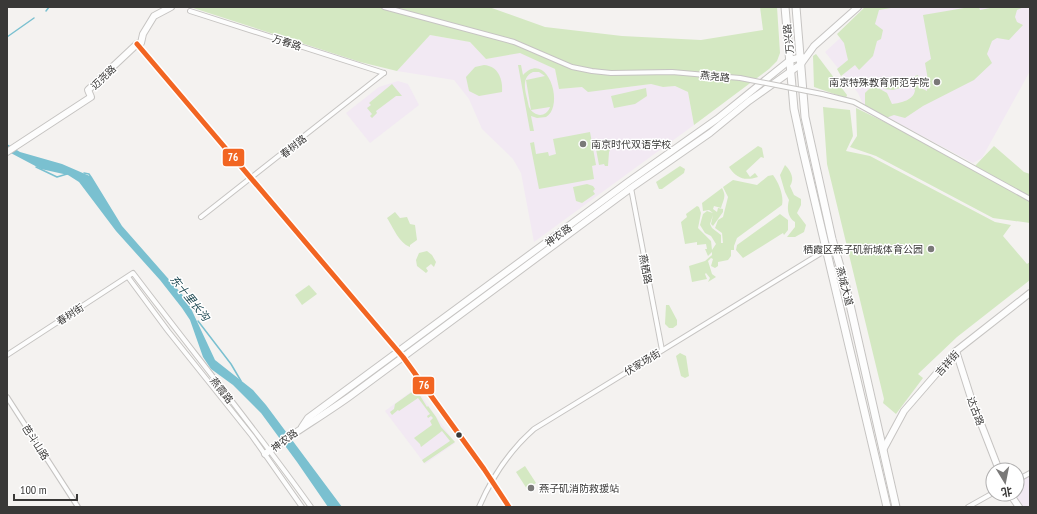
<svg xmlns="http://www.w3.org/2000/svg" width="1037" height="514" viewBox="0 0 1037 514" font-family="'PT Sans Narrow','Noto Sans SC',sans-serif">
	<rect width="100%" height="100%" fill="#f4f2f0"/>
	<g fill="#f2e9f3">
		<path d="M874 7H1030V71L982 158 973 163 863 104 858 93 825 52Z"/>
		<path d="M430 35 470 42 486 59 520 52 555 69 559 89 582 87 604 90 651 84 663 87 675 86 688 92 694 125 534 242 521 173 513 159 482 129 469 99 454 80 397 71Z"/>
		<path d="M398 81 408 84 419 105 370 143 346 113 379 87Z"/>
		<path d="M416 388 455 443 425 464 385 411Z"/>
		<path d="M1030 475V507H1022L1014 494H1017V482Z"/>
	</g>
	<g fill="#d4e8c2" fill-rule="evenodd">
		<path d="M190 7H489L545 27 622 36 701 40 763 30 760 7H777L780 53 777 61 769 69 694 125 688 92 675 86 663 87 651 84 588 92 582 87 559 89 555 69 520 53 486 59 470 42 430 35 397 71 360 62Z"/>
		<path d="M865 7H897L879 10 875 24 883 30 881 39 877 41 873 56 859 70 855 65 841 76 837 69 848 60 844 43 837 34Z"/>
		<path d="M970 7H979L980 10 995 7H1024L1017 10 1015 17 1017 22 1023 25 1009 40 997 38 992 41 987 54 992 63 974 80 923 106 905 118 894 115 883 119 865 109V93L873 85 887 93 892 104C901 103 914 100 915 90L911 85 893 90 884 89 882 85 915 79V76L918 75 921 88 927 91 928 80 925 63 931 59 923 15Z"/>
		<path d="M816 54 847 95 846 98 814 87 813 56Z"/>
		<path d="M484 65C498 66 503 79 502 92L479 96 469 91 466 77 475 67Z"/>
		<path d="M518 65H521L523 75C548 49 565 107 546 117L537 118 531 116 534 131H530ZM533 72H539L545 76 526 80 531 110 550 107C546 118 534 117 529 107 527 95 519 78 533 72Z"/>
		<path d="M392 84 402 96H396L376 111 377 113 372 118 370 116 372 114 367 108 371 105 369 103Z"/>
		<path d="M646 88 647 96 635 104 614 108 611 96Z"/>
		<path d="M823 107 850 110 853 136 846 151 870 156 995 222 1011 225 1003 236 1027 264 1030 262V280L957 337 918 374 923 378 896 414 883 403 884 399 827 164Z"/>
		<path d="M856 108 975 166 994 146 1024 172 1030 174V223L993 218 876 156 850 147 857 136Z"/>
		<path d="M590 132 596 165 592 166 594 179 539 189 530 143 534 142 536 154 548 152 549 156 556 154 553 139Z"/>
		<path d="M616 140 609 152 608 166H605L604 164 599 165 595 144Z"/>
		<path d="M758 146 762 148 764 158 761 157 746 171 750 177 755 173 758 177C745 181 737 179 729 167Z"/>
		<path d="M785 165C791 171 795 179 790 186L794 195 801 199V205L797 213 806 225 804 232 795 237H787L795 227V222C787 217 787 207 789 200L785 192 780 175Z"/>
		<path d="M680 166 685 169 684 173 662 189H659L656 182Z"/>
		<path d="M773 175C779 183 784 196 782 205L737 238 734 246V250H731V256L728 260 718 262V266L715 268 711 266 713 259 711 258 708 261 712 274 716 277 708 282 710 278 706 273 705 274 707 279 692 282 689 266 705 261 712 255V252L708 256 705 249H707L706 244 697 245V242L685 244 681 222 687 217 686 214 697 206 699 207 701 213 698 228 711 241 712 250 716 244 711 236 705 233 700 225 703 214 707 211 713 213 709 210 703 211 702 203 722 188C727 197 723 200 721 208L714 206 713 209 717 212 718 208 723 209V212L713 226 711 224 713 215 710 224 712 228 721 235V243H723L722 233 715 228 718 220 723 217 728 197 723 187 733 180 757 185 768 176Z"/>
		<path d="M587 184 593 186 595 189 593 191 595 194 582 203 576 201 573 187Z"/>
		<path d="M395 212 400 218 407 217 410 224 415 225 417 240 410 245V247C399 243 393 227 387 218Z"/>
		<path d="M780 214 788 220V230L784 235 783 233 743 258 736 250 737 245Z"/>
		<path d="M427 251 432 255 436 262 434 267 431 264 426 268 428 271 426 273 417 266 416 260 419 253Z"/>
		<path d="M309 285 317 294 302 305 295 295Z"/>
		<path d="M666 305H669L677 320V325L673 328H669L665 324Z"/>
		<path d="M680 353 686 356 689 376 685 378 681 376 676 356Z"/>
		<path d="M416 389 427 407 428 406 436 417 441 427 455 442 424 463 422 460 450 441 442 431 421 447 420 444 414 438 432 425 430 421 433 418 431 416 428 418 427 416 430 414 418 398 399 411 398 410 392 415 390 412 394 409 395 404Z"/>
		<path d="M525 466 536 483 527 489 516 472Z"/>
	</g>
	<path fill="#7ac0d0" d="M7 144 20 152 62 164 92 177 122 226 187 300 215 360 253 390 266 405 342 507H328L297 462 261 413 233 385 211 369 203 357 190 320 182 308 160 280 116 231 79 182 68 175 41 169 7 151Z"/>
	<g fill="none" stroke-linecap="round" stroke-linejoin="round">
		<g stroke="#7ac0d0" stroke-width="1.5">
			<path d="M46 11 49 7"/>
			<path d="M7 37 34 18"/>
			<path d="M36 167 57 177 67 174"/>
			<path d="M84 173 89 174 91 177"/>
			<path d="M198 321 231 364 241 381"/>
		</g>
		<defs>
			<g id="street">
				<path d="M384 7 514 42 572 67 592 71 611 73 672 72 740 78"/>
				<path d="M190 11 384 73"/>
				<path d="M137 44 403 357 484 469 509 507"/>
				<path d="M822 94 854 102 1030 199"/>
				<path d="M631 188 662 350"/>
				<path d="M201 217 384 73"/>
				<path d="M128 277 168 331 252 436 302 507"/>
				<path d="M7 355 133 273C192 351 254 427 311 507"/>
				<path d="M7 397 78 507"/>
				<path d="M1017 480 1030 473"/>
				<path d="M479 507C492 477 509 451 534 429L826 250 835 248"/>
				<path d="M968 507 993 493"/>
			</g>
			<g id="secondary">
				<path d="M7 152 91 97 88 90 137 44 141 43 143 34 154 16 171 7"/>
				<path d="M956 351 971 398 999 470"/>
				<path d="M302 427 308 418 628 182 717 119 790 60 802 57"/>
				<path d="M883 450 904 411 956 351 1030 293"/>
				<path d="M265 454C293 433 321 417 349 397L631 188 710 133 749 101 801 64 814 46 858 7"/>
				<path d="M1010 494 1019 507"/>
			</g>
			<g id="primary">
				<path d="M785 7 794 109 803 151 887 507"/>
				<path d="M796 7 805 117 832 239 846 287 896 507"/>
			</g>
		</defs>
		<use href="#street" stroke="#c6c4c2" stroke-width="6"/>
		<use href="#secondary" stroke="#c6c4c2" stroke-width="8"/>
		<use href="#primary" stroke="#c6c4c2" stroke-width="9"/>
		<use href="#street" stroke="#fdfdfd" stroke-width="4"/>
		<use href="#secondary" stroke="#fdfdfd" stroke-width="6"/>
		<use href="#primary" stroke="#fdfdfd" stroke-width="7"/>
		<defs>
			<path id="street-bridge" d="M740 78 822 94"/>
		</defs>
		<use href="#street-bridge" stroke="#c6c4c2" stroke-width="6" stroke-linecap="butt"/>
		<use href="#street-bridge" stroke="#fdfdfd" stroke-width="4"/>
		<defs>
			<path id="bus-1" d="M137 44 403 357 484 469 509 507"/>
		</defs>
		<use href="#bus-1" stroke="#fff" stroke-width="8"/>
		<use href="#bus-1" stroke="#f26522" stroke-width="5"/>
	</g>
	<g fill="#7a7978" stroke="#fff" stroke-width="1.5">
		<circle cx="937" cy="82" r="4"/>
		<circle cx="583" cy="144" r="4"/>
		<circle cx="931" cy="249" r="4"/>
		<circle cx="531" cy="488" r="4"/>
	</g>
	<circle fill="#393837" stroke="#fff" stroke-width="1.5" cx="459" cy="435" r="3.5"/>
	<g text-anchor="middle" stroke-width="3" stroke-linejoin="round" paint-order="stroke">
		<g font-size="10" fill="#393837" stroke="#fff">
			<text transform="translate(788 39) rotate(-96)" y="4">万兴路</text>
			<text transform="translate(287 42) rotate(18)" y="4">万春路</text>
			<text transform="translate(715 76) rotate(6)" y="4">燕尧路</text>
			<text transform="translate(103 77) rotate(-44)" y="4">迈尧路</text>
			<text transform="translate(293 146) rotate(-38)" y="4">春树路</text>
			<text transform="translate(558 235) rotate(-36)" y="4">神农路</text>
			<text transform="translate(646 269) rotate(79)" y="4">燕栖路</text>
			<text transform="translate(845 286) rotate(75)" y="4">燕城大道</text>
			<text transform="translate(70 314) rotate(-33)" y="4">春树街</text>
			<text transform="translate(642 362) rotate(-31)" y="4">伏家场街</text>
			<text transform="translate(947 363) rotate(-48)" y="4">吉祥街</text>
			<text transform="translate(222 390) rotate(51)" y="4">燕霞路</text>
			<text transform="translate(976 411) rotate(69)" y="4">达古路</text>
			<text transform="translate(284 440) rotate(-37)" y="4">神农路</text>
			<text transform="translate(36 442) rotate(57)" y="4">芭斗山路</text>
		</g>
		<g font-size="10" fill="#393837" stroke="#fff" text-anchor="end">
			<text x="929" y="86">南京特殊教育师范学院</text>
			<text x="591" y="148" text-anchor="start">南京时代双语学校</text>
			<text x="923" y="253">栖霞区燕子矶新城体育公园</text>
			<text x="539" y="492" text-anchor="start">燕子矶消防救援站</text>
		</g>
		<g font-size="11" font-style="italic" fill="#103e48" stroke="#fff">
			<text transform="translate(190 298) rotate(51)" y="4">东十里长沟</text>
		</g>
	</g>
	<g stroke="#fff" stroke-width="1.5">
		<rect x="222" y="148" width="23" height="19" rx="4" fill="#f26522"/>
		<rect x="412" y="376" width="23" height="19" rx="4" fill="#f26522"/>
	</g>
	<g font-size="11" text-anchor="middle" font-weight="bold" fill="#fff">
		<text x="233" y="161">76</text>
		<text x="424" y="389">76</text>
	</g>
	<rect width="1037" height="514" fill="none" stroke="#393837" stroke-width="16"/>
	<g transform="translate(1005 482) rotate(170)"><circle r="19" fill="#ffffff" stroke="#b0afaf"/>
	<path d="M0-3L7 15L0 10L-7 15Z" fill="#7a7978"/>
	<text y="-6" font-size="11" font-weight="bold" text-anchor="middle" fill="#393837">北</text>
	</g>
	<path d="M14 494v6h63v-6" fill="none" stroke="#393837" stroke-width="2"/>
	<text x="20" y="494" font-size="12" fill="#393837" stroke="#ffffff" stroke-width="3" paint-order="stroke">100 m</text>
</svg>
